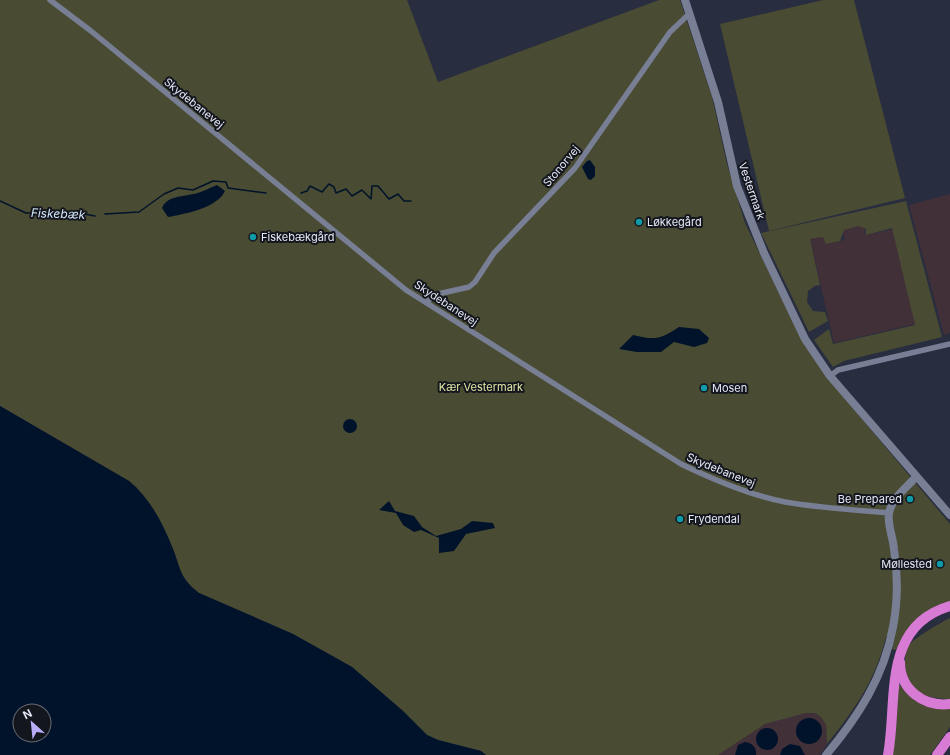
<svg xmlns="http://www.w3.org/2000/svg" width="950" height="755" viewBox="0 0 950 755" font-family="Inter,sans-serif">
	<rect width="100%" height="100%" fill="#282d40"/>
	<g fill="#423038">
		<path d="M950 194V333L944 335 909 205Z"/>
		<path d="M863 223 866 235 893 229 915 324 834 343 810 239 825 236 827 244 845 240 842 228Z"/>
		<path d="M806 713H815L821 717 826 725 827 744 820 755H718L765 724Z"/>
	</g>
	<g fill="#494b32">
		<path d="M0 0H407L438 82 659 0H680L712 97 727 164 745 223 792 320 825 375 950 524V602C921 613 909 623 896 650L892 649 895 635 886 637C875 681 855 709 827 744L826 725 821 717 815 713H806L765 724 718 755H486L481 751 438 740 427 735 403 711 352 667 293 634 199 593C180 578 181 570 173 549 163 524 150 498 129 481L0 406Z"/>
		<path d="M823 0H854L905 198 769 231 720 24Z"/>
		<path d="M906 201 942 337 844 361 833 367 814 340 829 329 833 344 915 325 892 228 866 235V229L858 226 844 230 840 241 826 244 823 237 810 239 820 285 815 286 808 291 807 302 813 311 825 312 828 321 809 332 761 233Z"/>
		<path d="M950 618V699C924 699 905 691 905 662 905 657 905 649 909 645 913 639 943 621 950 618Z"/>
		<path d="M898 683C914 701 924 711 950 707V727L930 755H891Z"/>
	</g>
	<g fill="#00132a" fill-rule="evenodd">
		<path d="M590 160 595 167V176L591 180 588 179 582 167 587 161Z"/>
		<path d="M217 185 225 191C217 208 185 214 168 217L162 208C167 196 181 197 193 194 201 193 209 188 217 185Z"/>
		<path d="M679 327 699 329 709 338 707 343 694 347 674 342 661 352H637L619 349 633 335C654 340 660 340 679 327Z"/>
		<path d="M0 406 129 481C150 498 163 524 173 549 181 570 180 578 199 593L293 634 352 667 403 711 427 735 438 740 481 751 486 755H0ZM20 711H44V735H20Z"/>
		<circle cx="350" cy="426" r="7"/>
		<path d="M389 501 395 511 414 516 422 527 436 536 461 529 472 521 493 523 495 528 466 534 454 551 439 553V538L421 530 414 532 403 525 396 513 379 510Z"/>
		<circle cx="809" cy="731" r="13"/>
		<circle cx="767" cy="739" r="11"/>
		<path d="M745 742C752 743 757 747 756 755H735L738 745Z"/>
		<path d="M790 744 800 746 805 755H780L782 749Z"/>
	</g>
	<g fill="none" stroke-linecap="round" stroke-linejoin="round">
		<g stroke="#00132a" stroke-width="1.5">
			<path d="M301 193 307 191 310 186 322 192 329 184 334 187 336 193 346 189 352 196 362 190 371 199 372 186H378L389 199 398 194 404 201H411"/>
			<path d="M0 201 26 213H79L95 216"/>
			<path d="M105 214 139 212 164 194 178 188 193 190 213 181 226 182 228 188 266 193"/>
		</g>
		<g stroke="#787f95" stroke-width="5.5">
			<path d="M50 0 91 31 406 290 681 464C714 480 749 495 785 502 820 508 854 510 889 513"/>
			<path d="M426 302 438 294 469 287 475 282 494 253 575 168 670 32 689 14"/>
			<path d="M830 376 838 370 950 344"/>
		</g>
		<g stroke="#787f95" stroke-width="8">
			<path d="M685 0 718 102 737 186 764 253 805 339 830 376 950 515"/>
			<path d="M826 755C858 717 884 677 893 627 898 601 898 575 894 549 893 537 887 524 889 513 892 498 907 487 916 477"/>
		</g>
		<g stroke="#d77bd5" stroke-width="10">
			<path d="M900 662C900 690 924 707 950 704"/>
			<path d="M888 755C898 700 881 626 950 606"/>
			<path d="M937 755 950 737"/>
		</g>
	</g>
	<g fill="#0f9aa8" stroke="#14161e" stroke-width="1.5">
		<circle cx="639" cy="222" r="4"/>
		<circle cx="253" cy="237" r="4"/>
		<circle cx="704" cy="388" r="4"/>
		<circle cx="910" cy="499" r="4"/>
		<circle cx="680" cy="519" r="4"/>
		<circle cx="940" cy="564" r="4"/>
	</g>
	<g text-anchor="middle" stroke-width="4" stroke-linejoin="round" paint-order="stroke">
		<g font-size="11" fill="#e5e8f5" stroke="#14161e">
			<text transform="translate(194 103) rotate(39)" y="4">Skydebanevej</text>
			<text transform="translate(561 166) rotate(-50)" y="4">Stonorvej</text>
			<text transform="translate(752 191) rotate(71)" y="4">Vestermark</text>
			<text transform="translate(446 303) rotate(33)" y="4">Skydebanevej</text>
			<text transform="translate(721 470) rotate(22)" y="4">Skydebanevej</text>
		</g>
		<g font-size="11" fill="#e5e8f5" stroke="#14161e" text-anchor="start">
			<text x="647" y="226">Løkkegård</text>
			<text x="261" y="241">Fiskebækgård</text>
			<text x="712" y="392">Mosen</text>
			<text x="902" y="503" text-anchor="end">Be Prepared</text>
			<text x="688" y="523">Frydendal</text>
			<text x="932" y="568" text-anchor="end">Møllested</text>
		</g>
		<g font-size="11" fill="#e1e6a4" stroke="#14161e">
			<text x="481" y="391">Kær Vestermark</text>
		</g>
		<g font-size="12" font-style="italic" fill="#d3e6fa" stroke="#14161e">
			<text transform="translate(58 214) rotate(2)" y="4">Fiskebæk</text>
		</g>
	</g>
	<g transform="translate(32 723) rotate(333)"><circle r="19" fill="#14161e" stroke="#686a74"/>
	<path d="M0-3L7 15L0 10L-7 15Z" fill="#b8abf7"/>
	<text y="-6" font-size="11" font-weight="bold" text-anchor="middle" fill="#e5e8f5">N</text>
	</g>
</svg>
